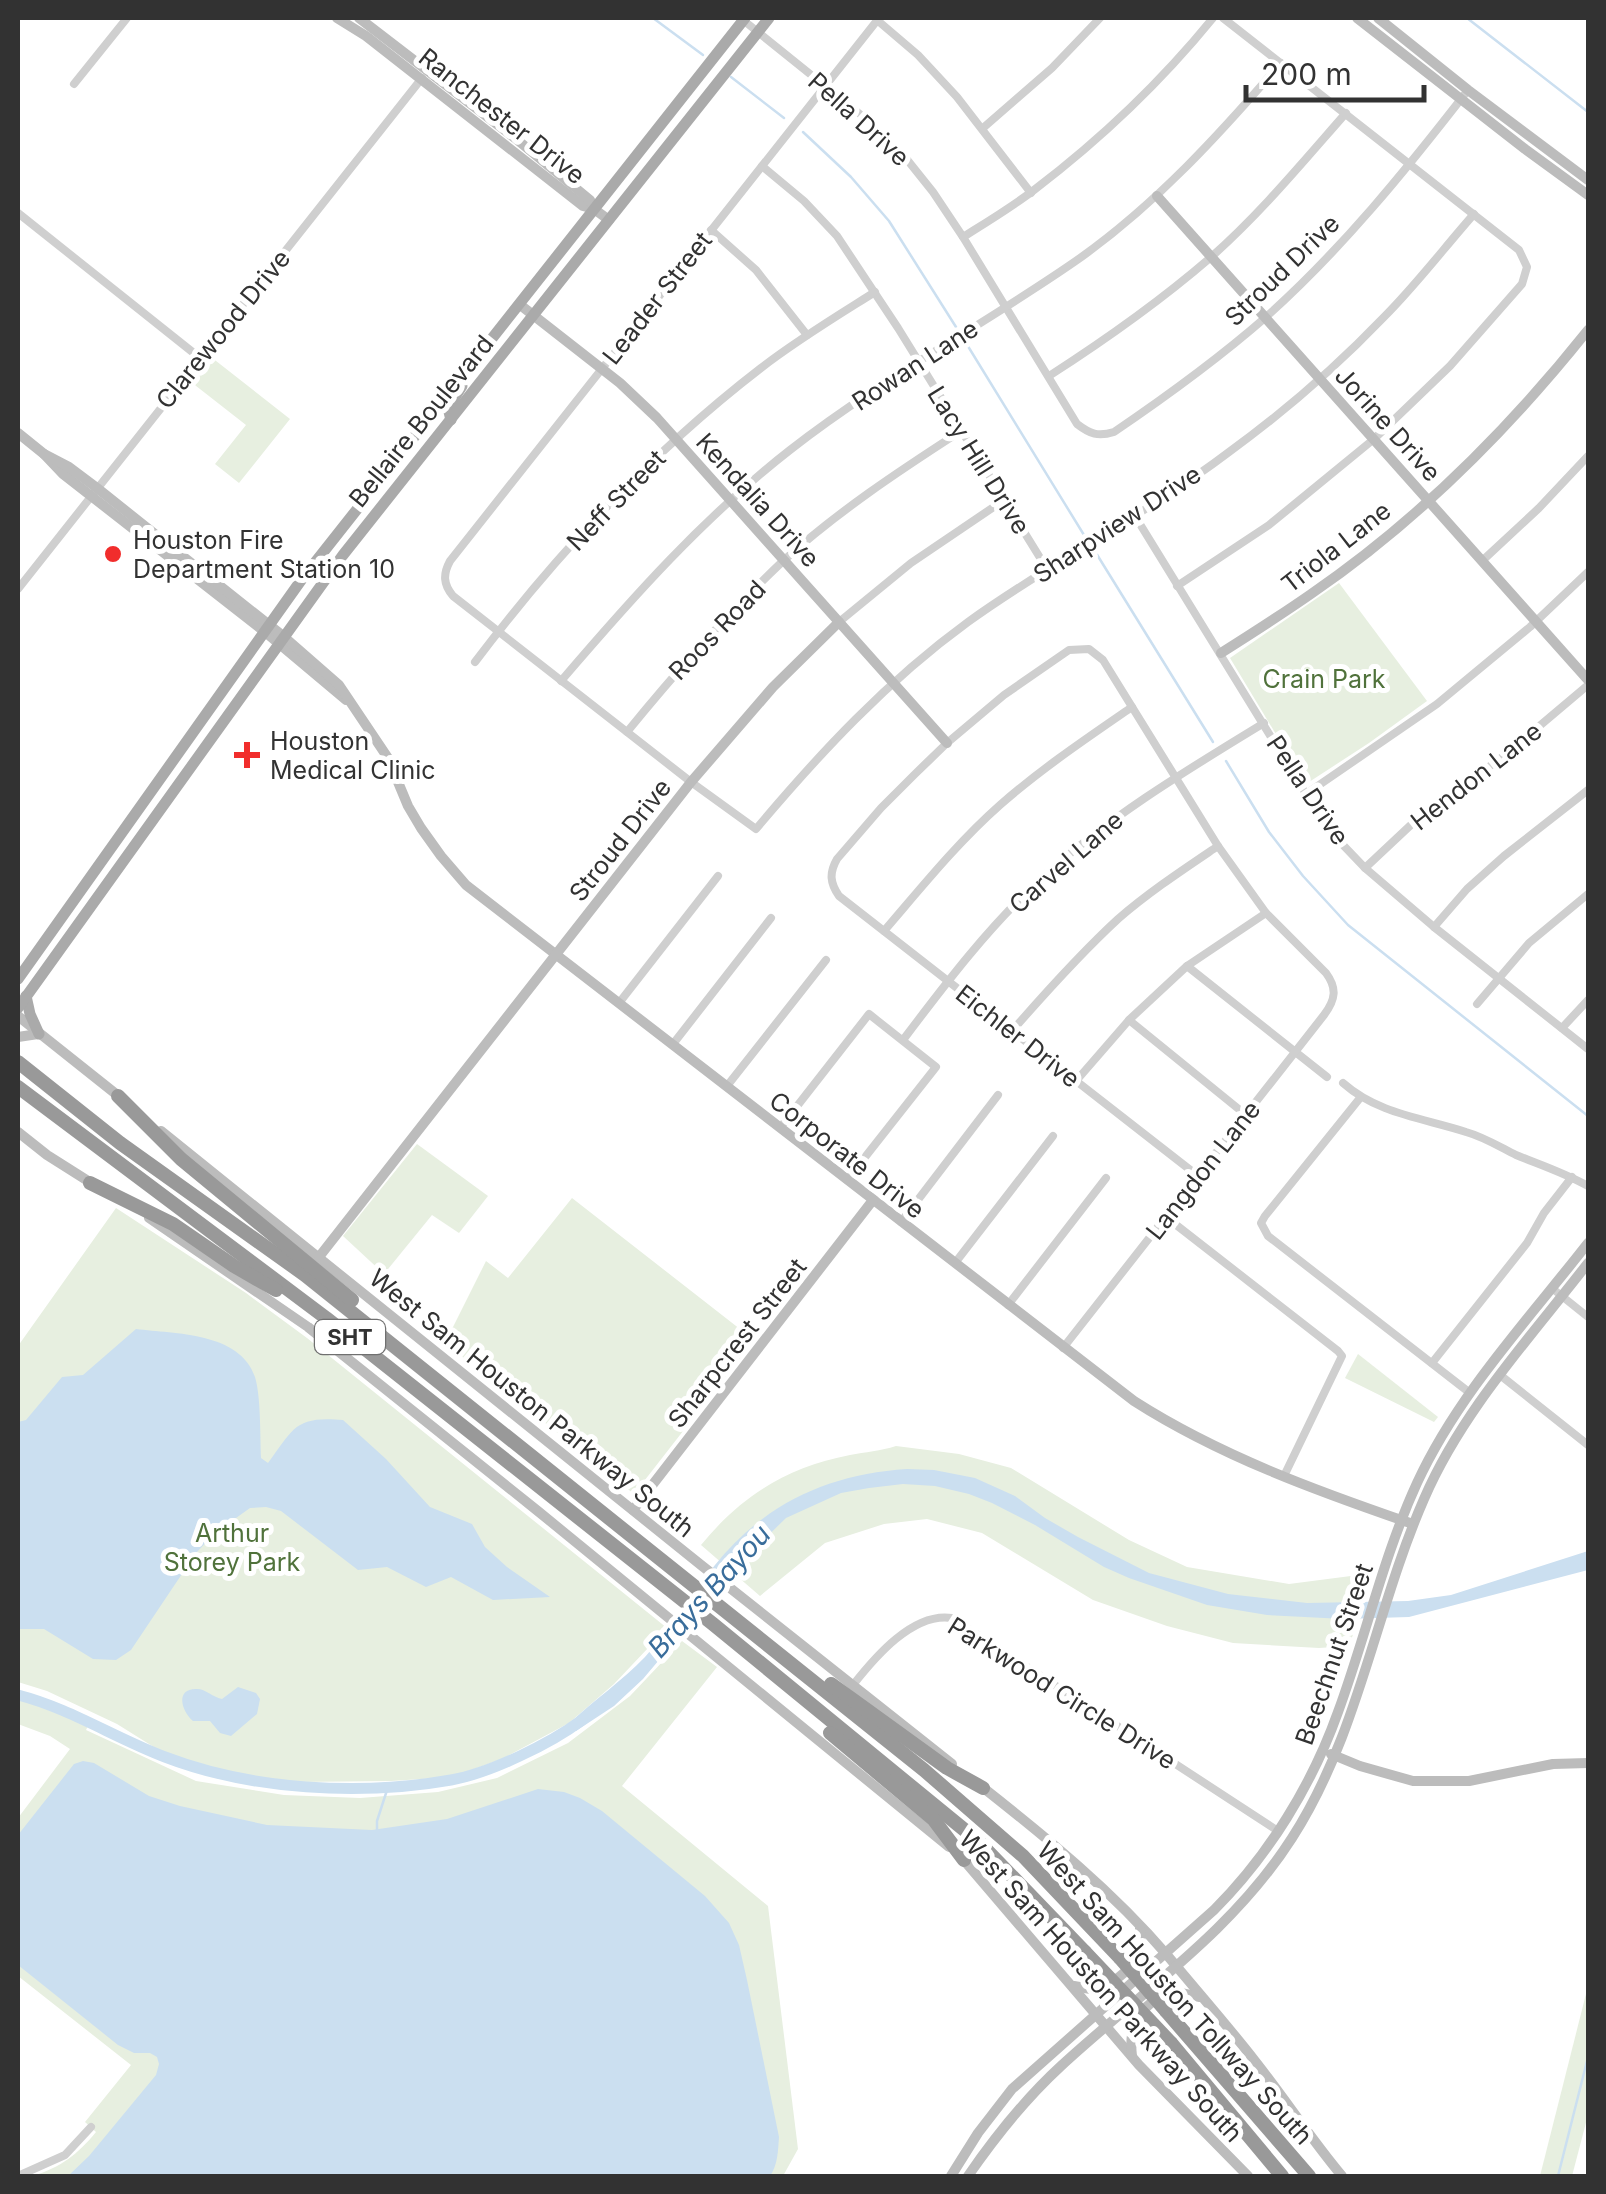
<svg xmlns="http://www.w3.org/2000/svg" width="1606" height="2194" viewBox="0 0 1606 2194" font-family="Inter,sans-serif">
	<rect width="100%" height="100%" fill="#fff"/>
	<g fill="#e7efe0">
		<path d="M211 357 290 419 239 483 215 464 246 425 191 382Z"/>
		<path d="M1339 583 1427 701 1369 743 1306 784 1230 658Z"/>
		<path d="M417 1144 488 1196 459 1233 432 1215 384 1274 343 1236Z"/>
		<path d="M572 1198 754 1340 634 1494 445 1343 486 1261 508 1278Z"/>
		<path d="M116 1208 246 1293 307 1338 667 1628 614 1684 569 1723 504 1758 453 1777 391 1781 295 1782 215 1772 165 1754 117 1724 47 1691 18 1682V1346Z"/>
		<path d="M1358 1354 1438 1417 1434 1422 1345 1378Z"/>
		<path d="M896 1446 959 1454 1011 1468 1129 1540 1187 1567 1289 1584 1374 1573 1349 1646 1319 1648 1233 1643 1167 1626 1093 1600 982 1533 927 1519 884 1524 825 1543 760 1596 701 1545C741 1496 787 1467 850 1455 865 1452 881 1451 896 1446Z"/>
		<path d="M682 1641 717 1667 622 1786 768 1906 798 2149 783 2176H33C61 2167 77 2155 96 2132L85 2122 131 2065 18 1976V1818L70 1749 50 1736 18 1724V1692L41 1699 90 1722 86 1730 196 1781 284 1795 360 1798 438 1792 497 1778 568 1743 630 1696Z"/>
		<path d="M1588 1986V2115L1572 2176H1540Z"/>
	</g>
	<g fill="#cbdff0">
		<path d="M136 1329C175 1334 240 1332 255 1377 261 1397 260 1435 261 1458L268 1463C294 1428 295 1416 343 1420L386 1459 430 1507 472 1524 485 1547 507 1567 550 1597 493 1600 451 1577 426 1587 387 1567 358 1570 281 1511 266 1507 250 1508 215 1533 196 1553 131 1650 116 1660 93 1659 44 1629H18V1422L26 1420 62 1377 83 1375Z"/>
		<path d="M907 1469 934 1470 975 1478 1015 1496 1045 1518 1078 1537 1149 1573 1228 1594 1307 1603 1408 1601 1451 1595 1588 1551V1570L1409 1617 1344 1619 1267 1615 1207 1605 1129 1578 1104 1567 1035 1525 992 1503 969 1494 935 1486 903 1484 869 1488 841 1493 786 1518 745 1558 643 1679 614 1706 576 1731 570 1723C594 1700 622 1681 645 1657 671 1628 690 1595 715 1565 765 1503 829 1474 907 1469Z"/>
		<path d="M238 1687 256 1693 260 1699 257 1714 231 1736 220 1733 210 1721H193C181 1711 175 1688 197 1689 206 1689 212 1697 222 1699Z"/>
		<path d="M83 1761 94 1763 149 1796 180 1806 267 1825 372 1830 447 1819 538 1789 564 1792 580 1798 602 1811 705 1896 729 1923 739 1945 747 1980 779 2137C778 2150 778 2165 770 2176H68L89 2156 156 2075 159 2064 157 2057 150 2053H134L118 2045 18 1965V1835L74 1764Z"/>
	</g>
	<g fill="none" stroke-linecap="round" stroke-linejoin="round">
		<g stroke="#cbdff0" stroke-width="2.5">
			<path d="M653 18 703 55"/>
			<path d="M1467 18 1588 112"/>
			<path d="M731 77 784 118"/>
			<path d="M803 132 851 177 889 221 956 327"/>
			<path d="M966 343 1084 535"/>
			<path d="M1096 553 1213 742"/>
			<path d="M1226 761 1269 832 1303 876 1348 925 1588 1116"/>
			<path d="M377 1832V1821L388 1787"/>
			<path d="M1558 2176 1588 2057"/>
		</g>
		<path stroke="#cbdff0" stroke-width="11" d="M18 1695C69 1708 115 1738 165 1757 251 1790 360 1796 451 1780 490 1773 550 1744 582 1720"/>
		<g stroke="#cfcfcf" stroke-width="8">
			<path d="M879 18 450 561C443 574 443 584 453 596L691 782 756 829C820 753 887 681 968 622 1052 561 1146 515 1229 452 1284 412 1337 366 1384 317 1416 285 1444 248 1474 214"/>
			<path d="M743 20 871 123 905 157 933 192 963 237 1077 424C1090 434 1098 437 1114 432 1167 396 1218 359 1266 317 1342 249 1406 170 1468 90"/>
			<path d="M877 20 918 55 957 97 1031 193"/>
			<path d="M74 84 127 18"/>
			<path d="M983 128 1052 68 1100 18"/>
			<path d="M762 166 804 201 837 236 898 328 1047 569"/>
			<path d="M18 213 200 358"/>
			<path d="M711 230 756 270 807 335"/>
			<path d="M963 237C987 222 1012 207 1034 190 1101 139 1160 83 1213 18"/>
			<path d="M1049 376C1105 340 1159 302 1210 258 1260 214 1302 163 1346 113"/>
			<path d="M1135 516 1306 794 1343 845 1365 868 1434 927 1588 1049"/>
			<path d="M1482 561 1539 508 1588 456"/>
			<path d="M1177 586 1269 525 1374 439 1450 366 1522 284 1527 267 1519 250 1223 18"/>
			<path d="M18 589 422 78"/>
			<path d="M839 622 911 563 1004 500"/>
			<path d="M475 662C558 552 652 452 761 368 797 340 837 316 875 292"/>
			<path d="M561 681C632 598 704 517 790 450 882 378 986 324 1080 258 1157 203 1220 134 1281 63"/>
			<path d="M627 732C676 672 726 615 782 562 837 512 899 471 961 431"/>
			<path d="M1306 794 1437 704 1530 627 1588 572"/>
			<path d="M1365 868 1414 822 1505 755 1588 685"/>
			<path d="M1434 927 1467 889 1504 856 1588 790"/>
			<path d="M884 931C921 888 957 843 1000 805 1041 769 1087 738 1132 707"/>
			<path d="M1187 966 1327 1077"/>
			<path d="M619 1003 718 876"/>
			<path d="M1477 1004 1529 943 1588 894"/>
			<path d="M1129 1020 1246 1115"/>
			<path d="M1562 1028 1588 1000"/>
			<path d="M1012 1031C1046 992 1080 954 1118 919 1149 892 1184 869 1218 846"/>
			<path d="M903 1040C946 983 990 925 1043 877 1110 816 1187 770 1264 723"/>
			<path d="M673 1044 771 918"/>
			<path d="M1076 1081 1129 1020 1187 966 1266 913"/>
			<path d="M1343 1083C1378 1114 1423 1118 1466 1132 1484 1137 1500 1147 1516 1155 1541 1165 1565 1173 1588 1186"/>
			<path d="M727 1086 826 960"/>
			<path d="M1360 1098 1265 1216 1261 1223 1268 1236 1470 1393"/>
			<path d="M780 1128 869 1014 936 1067 847 1180"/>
			<path d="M1166 1217 1338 1351 1342 1356 1284 1476"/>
			<path d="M901 1222 998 1095"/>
			<path d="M955 1263 1053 1136"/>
			<path d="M1553 1289 1588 1317"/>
			<path d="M1008 1305 1106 1178"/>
			<path d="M1063 1348 1324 1015C1336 999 1337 988 1326 973L1266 913 1218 846 1103 660 1089 649 1069 650 1004 695 947 743 914 775 881 808 837 859C829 873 830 883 839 896L1198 1176"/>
			<path d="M1432 1363 1527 1243 1544 1213 1572 1177"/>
			<path d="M1500 1375 1588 1445"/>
			<path d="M853 1685C875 1657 913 1612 952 1618L1278 1831"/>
			<path d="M18 2176 65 2155 91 2127"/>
		</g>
		<g stroke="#bcbcbc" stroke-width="10">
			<path d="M337 18 366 36 583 206 594 209"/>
			<path d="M359 18 515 138 590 200 594 209 609 220"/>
			<path d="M1357 18 1525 149 1588 195"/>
			<path d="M1378 18 1468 90 1588 180"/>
			<path d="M1157 196 1588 680"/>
			<path d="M519 304 620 383 657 418 947 743"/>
			<path d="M18 433 44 454 63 474 265 632 346 700"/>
			<path d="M44 454 69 467 97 488 283 636 339 685 388 758 408 806 421 828 441 856 466 885 1134 1401C1220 1456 1317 1491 1413 1524"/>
			<path d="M1221 653C1251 634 1281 615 1311 594 1416 522 1509 429 1588 330"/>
			<path d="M18 1016 121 1098"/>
			<path d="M18 1037 38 1034"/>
			<path d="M161 1131 701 1565 952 1764"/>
			<path d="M18 1132 47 1155 96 1186"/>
			<path d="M149 1218 308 1327 539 1512 949 1847"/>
			<path d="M319 1257 691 782 773 687 839 622"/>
			<path d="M633 1510 873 1200"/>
			<path d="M1331 1754 1360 1766 1413 1781H1469L1553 1764 1588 1763"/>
			<path d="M981 1786C1047 1838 1112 1891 1167 1955 1196 1990 1227 2025 1255 2061 1285 2099 1311 2139 1342 2176"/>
			<path d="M962 1858 1139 2065 1248 2176"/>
			<path d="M1074 1986 1096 1990 1107 1987 1137 1962 1141 1954 1140 1928"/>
			<path d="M1132 2056C1128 2022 1140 2006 1171 1991L1200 1997"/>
			<path d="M951 2176 978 2133 1012 2089 1214 1910C1269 1855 1312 1785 1338 1712 1366 1636 1383 1557 1417 1483 1458 1394 1528 1320 1588 1243"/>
			<path d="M968 2176C995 2137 1025 2099 1061 2066 1141 1992 1232 1932 1292 1838 1359 1734 1375 1611 1424 1499 1462 1411 1530 1338 1588 1263"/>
		</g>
		<g stroke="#aaa" stroke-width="11">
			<path d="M451 420 448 408 462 386"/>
			<path d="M18 979 302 579 745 18"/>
			<path d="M26 996 30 1014 39 1034"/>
			<path d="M18 1008 343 555 769 18"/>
		</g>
		<g stroke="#999" stroke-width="14">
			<path d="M18 1062 120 1143 305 1275 924 1770 1023 1856 1120 1958"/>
			<path d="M18 1087 326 1318 713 1624 978 1841 1085 1952"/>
			<path d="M118 1096 181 1159 352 1300"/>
			<path d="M90 1183 173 1224 234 1266 276 1290"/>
			<path d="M831 1684 947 1768 983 1788"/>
			<path d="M830 1733 934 1820 964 1860"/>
			<path d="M1166 2011 1309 2176"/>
			<path d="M1171 2043 1282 2176"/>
		</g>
		<g stroke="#999" stroke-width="14">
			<path d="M1085 1952 1171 2043"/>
			<path d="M1120 1958 1166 2011"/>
		</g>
	</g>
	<g fill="#f12d2c" stroke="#fff" stroke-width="4">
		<circle cx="113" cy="554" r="10"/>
		<path d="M242 740h10v10h10v10h-10v10h-10v-10h-10v-10h10z"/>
	</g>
	<g text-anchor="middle" stroke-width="10" stroke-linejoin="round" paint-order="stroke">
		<rect fill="#fff" stroke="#707070" stroke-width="2.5" x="315" y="1320" width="70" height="34" rx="8"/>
		<g font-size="22" font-weight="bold" fill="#323232">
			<text x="350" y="1345">SHT</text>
		</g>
		<g font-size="25" fill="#323232" stroke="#fff">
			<text transform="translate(502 116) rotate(38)" y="9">Ranchester Drive</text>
			<text transform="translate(859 119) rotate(42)" y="9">Pella Drive</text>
			<text transform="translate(1282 270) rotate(-44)" y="9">Stroud Drive</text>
			<text transform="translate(657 298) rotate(-52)" y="9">Leader Street</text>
			<text transform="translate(223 329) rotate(-51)" y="9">Clarewood Drive</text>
			<text transform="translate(915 365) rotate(-33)" y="9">Rowan Lane</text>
			<text transform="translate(421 421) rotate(-51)" y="9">Bellaire Boulevard</text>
			<text transform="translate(1388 424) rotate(48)" y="9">Jorine Drive</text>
			<text transform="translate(979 460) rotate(58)" y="9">Lacy Hill Drive</text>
			<text transform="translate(616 500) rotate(-46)" y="9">Neff Street</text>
			<text transform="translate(758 500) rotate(48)" y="9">Kendalia Drive</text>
			<text transform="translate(1117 524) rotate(-33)" y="9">Sharpview Drive</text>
			<text transform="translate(1336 547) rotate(-38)" y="9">Triola Lane</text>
			<text transform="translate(717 630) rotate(-46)" y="9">Roos Road</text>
			<text transform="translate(1476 776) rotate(-38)" y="9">Hendon Lane</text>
			<text transform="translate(1308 790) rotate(56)" y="9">Pella Drive</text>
			<text transform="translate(620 840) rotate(-52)" y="9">Stroud Drive</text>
			<text transform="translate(1066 862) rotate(-41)" y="9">Carvel Lane</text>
			<text transform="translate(1018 1036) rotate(38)" y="9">Eichler Drive</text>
			<text transform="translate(847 1155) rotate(38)" y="9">Corporate Drive</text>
			<text transform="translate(1203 1170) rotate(-52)" y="9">Langdon Lane</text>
			<text transform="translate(737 1343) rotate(-52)" y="9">Sharpcrest Street</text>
			<text transform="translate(532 1403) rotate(39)" y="9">West Sam Houston Parkway South</text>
			<text transform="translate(1334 1654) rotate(-71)" y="9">Beechnut Street</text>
			<text transform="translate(1062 1693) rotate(32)" y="9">Parkwood Circle Drive</text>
			<text transform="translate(1101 1986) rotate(48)" y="9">West Sam Houston Parkway South</text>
			<text transform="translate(1175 1993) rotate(48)" y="9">West Sam Houston Tollway South</text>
		</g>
		<g font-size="25" fill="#323232" stroke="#fff" text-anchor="start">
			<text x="133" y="549">Houston Fire<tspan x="133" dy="29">Department Station 10</tspan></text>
			<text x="270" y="750">Houston<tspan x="270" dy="29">Medical Clinic</tspan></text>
		</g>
		<g font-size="25" fill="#50723b" stroke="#fff">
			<text x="1324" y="688">Crain Park</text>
			<text x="232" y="1542">Arthur<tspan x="232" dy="29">Storey Park</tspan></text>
		</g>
		<g font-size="28" font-style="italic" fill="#396d9b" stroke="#fff">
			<text transform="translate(709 1591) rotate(-48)" y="10">Brays Bayou</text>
		</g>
	</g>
	<rect width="1606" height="2194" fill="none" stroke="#323232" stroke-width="40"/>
	<path d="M1246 85v15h178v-15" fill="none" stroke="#323232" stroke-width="5"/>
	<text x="1261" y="85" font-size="30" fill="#323232" stroke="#ffffff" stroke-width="8" paint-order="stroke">200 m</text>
</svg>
